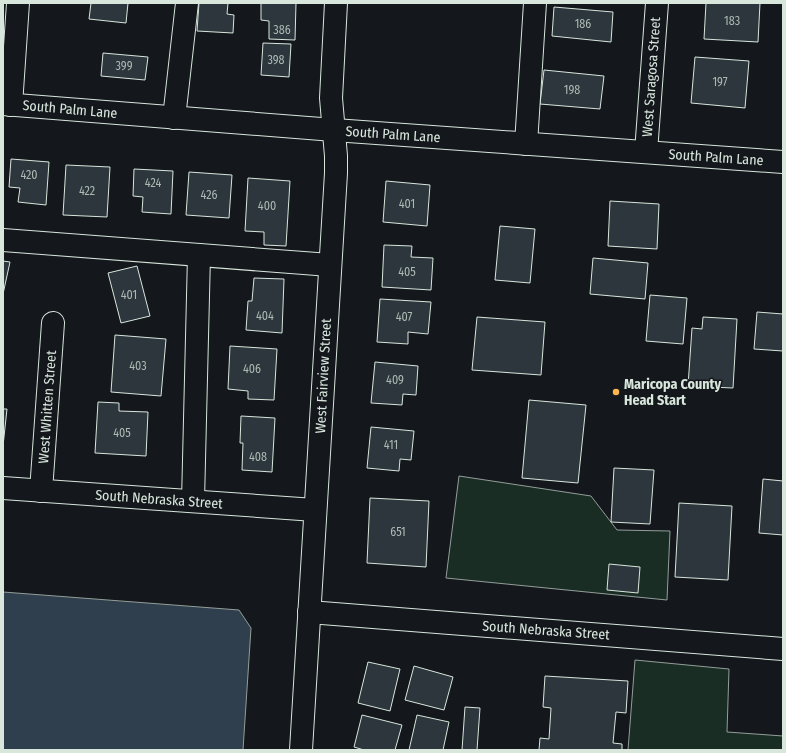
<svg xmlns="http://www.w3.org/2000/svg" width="786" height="753" viewBox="0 0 786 753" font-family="'Fira Sans Condensed',sans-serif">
	<rect width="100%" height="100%" fill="#14181c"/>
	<g fill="#1a2d24" stroke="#939e99">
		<path d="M459 476 591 496 617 530 670 531 667 600 446 578Z"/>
		<path d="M635 660 729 669 727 732 783 736V750H628Z"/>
	</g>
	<path fill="#2f3f4d" stroke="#939e99" d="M3 592 239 610 251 628 243 750H3Z"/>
	<g fill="#2c363c" stroke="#d8e6dc">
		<path d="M91 3H128L126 23 89 19Z"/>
		<path d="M199 3H228L227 14 234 15 233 33 197 31Z"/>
		<path d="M261 3H296L295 40 269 39V21L261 20Z"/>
		<path d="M706 3H760L758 42 704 39Z"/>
		<path d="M554 7 613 12 611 42 552 36Z"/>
		<path d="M263 43 291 44 289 77 261 75Z"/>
		<path d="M103 53 148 57 145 80 101 76Z"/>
		<path d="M695 57 749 61 745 108 691 103Z"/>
		<path d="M544 70 604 76 600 109 540 104Z"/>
		<path d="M11 159 49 162 46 205 18 202 20 188 9 187Z"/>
		<path d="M66 165 110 167 107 217 63 215Z"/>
		<path d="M134 169 173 171 171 214 142 212 143 197 133 196Z"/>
		<path d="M189 172 232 175 229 218 186 215Z"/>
		<path d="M248 178 290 181 286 246 264 245V232L245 231Z"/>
		<path d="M386 181 430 185 427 226 383 222Z"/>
		<path d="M610 201 659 204 657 249 608 246Z"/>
		<path d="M500 226 535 229 530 283 495 280Z"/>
		<path d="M384 245 412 246 411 257 433 258 431 290 382 287Z"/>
		<path d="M593 258 648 263 645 299 590 294Z"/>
		<path d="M3 261 10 262 3 294Z"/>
		<path d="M137 266 150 316 121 323 108 273Z"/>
		<path d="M254 278 284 279 282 333 246 330 248 301H252Z"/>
		<path d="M650 295 687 298 683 344 646 341Z"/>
		<path d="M380 299 431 302 428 334 408 332V344L377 342Z"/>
		<path d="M757 312 783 314V351L754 349Z"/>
		<path d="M477 317 545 322 541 375 472 370Z"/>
		<path d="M703 317 737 319 733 388 688 386 692 328 702 329Z"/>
		<path d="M115 335 166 339 161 396 111 392Z"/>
		<path d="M230 346 277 349 274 400 248 399V391L228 389Z"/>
		<path d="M375 362 418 366 416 395 403 394 402 405 371 403Z"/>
		<path d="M529 400 586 405 578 483 522 478Z"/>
		<path d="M98 402 119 403V411L148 412 146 456 95 453Z"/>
		<path d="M3 409H7L3 446Z"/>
		<path d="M241 416 275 418 272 472 242 470 243 443H240Z"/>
		<path d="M371 427 414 431 411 460 400 459 399 471 367 468Z"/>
		<path d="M614 468 654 470 650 524 611 522Z"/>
		<path d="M763 479 783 481V535L759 533Z"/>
		<path d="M370 498 429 501 426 567 367 563Z"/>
		<path d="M679 503 732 506 728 580 675 577Z"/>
		<path d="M609 564 640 567 638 593 607 590Z"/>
		<path d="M368 662 400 669 390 711 358 703Z"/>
		<path d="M414 666 453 677 444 710 405 700Z"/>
		<path d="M545 676 628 681 626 713 616 712 613 743 622 744V750H539L540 738 549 739 551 708 543 707Z"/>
		<path d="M465 707 480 708 477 750H462Z"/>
		<path d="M362 715 402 725 395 750H364L354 747Z"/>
		<path d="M417 715 449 722 443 750H409Z"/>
	</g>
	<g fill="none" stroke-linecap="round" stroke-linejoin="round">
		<defs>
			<g id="minor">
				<path d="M3 104 334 130 783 162"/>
				<path d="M11 105 18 3"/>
				<path d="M174 118 187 3"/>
				<path d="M526 144 535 3"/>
				<path d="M646 152 657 3"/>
				<path d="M3 240 330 265"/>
				<path d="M3 488 315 510"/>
				<path d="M41 491 53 323"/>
				<path d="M193 501 199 255"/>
				<path d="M309 612 783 649"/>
				<path d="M301 750 336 173V156L331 98 336 3"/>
			</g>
		</defs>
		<use href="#minor" stroke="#d8e6dc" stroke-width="24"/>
		<use href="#minor" stroke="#14181c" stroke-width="22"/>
	</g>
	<circle fill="#ffb74d" stroke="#14181c" stroke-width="1.5" cx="616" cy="392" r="4"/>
	<g text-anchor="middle" stroke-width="3" stroke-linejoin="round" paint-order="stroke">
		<g font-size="12" fill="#adbab4">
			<text x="732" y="25">183</text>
			<text x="583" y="28">186</text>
			<text x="282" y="34">386</text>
			<text x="276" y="64">398</text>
			<text x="124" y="70">399</text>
			<text x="720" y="86">197</text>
			<text x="572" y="94">198</text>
			<text x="29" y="179">420</text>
			<text x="153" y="187">424</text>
			<text x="87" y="195">422</text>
			<text x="209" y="199">426</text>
			<text x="407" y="208">401</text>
			<text x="267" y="210">400</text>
			<text x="407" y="276">405</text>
			<text x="129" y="299">401</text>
			<text x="265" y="320">404</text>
			<text x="404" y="321">407</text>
			<text x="138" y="370">403</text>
			<text x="252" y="373">406</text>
			<text x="395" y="384">409</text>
			<text x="122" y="437">405</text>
			<text x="391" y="449">411</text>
			<text x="258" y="461">408</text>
			<text x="398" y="536">651</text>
		</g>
		<g font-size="14" fill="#d8e6dc" stroke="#14181c">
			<text transform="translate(651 77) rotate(-86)" y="5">West Saragosa Street</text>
			<text transform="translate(70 109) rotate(5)" y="5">South Palm Lane</text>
			<text transform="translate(393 134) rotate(4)" y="5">South Palm Lane</text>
			<text transform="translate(716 157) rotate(4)" y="5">South Palm Lane</text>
			<text transform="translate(323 376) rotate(-87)" y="5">West Fairview Street</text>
			<text transform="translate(47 407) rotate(-86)" y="5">West Whitten Street</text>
			<text transform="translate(159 499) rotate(4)" y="5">South Nebraska Street</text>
			<text transform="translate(546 630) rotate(4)" y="5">South Nebraska Street</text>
		</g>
		<g font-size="14" font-weight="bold" fill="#d8e6dc" stroke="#14181c" text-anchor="start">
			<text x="624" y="389">Maricopa County<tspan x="624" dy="16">Head Start</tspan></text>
		</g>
	</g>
	<rect width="786" height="753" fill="none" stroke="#d8e6dc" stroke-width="8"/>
</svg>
